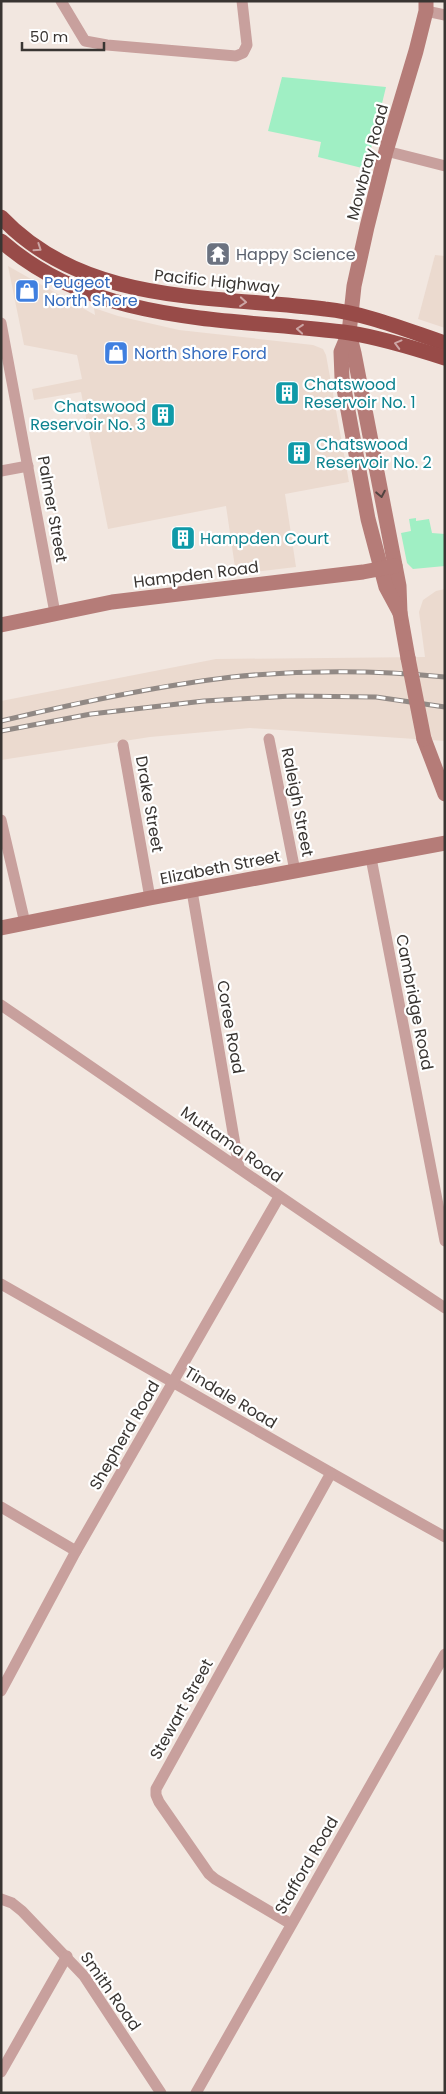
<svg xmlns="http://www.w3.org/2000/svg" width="446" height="2094" viewBox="0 0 446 2094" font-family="Poppins,sans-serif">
	<rect width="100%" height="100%" fill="#f2e7e0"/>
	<g fill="#ebdacf">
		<path d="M435 255 445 256V328L418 319Z"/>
		<path d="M8 266 95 315 94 308 118 316 179 330 313 345 323 349 326 355 349 482 285 494 296 567 236 574 226 506 108 529 81 392 34 400 32 389 82 379 77 355 24 345Z"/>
		<path d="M445 589V741L250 728 150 737 1 760V701L216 659 425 657 419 612 423 600 436 591Z"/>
	</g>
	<g fill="#a0efc4">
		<path d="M282 77 386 87 366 169 318 157 321 142 268 131Z"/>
		<path d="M416 518V521L429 519 432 533 445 534V566L413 569 407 563 401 533 411 531 409 519Z"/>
	</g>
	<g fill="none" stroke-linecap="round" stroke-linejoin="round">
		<g stroke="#c8a09d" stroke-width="11">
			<path d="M61 1 85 41 107 45 236 56 243 53 247 45 242 1"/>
			<path d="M426 11 445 15"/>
			<path d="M386 151 445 166"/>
			<path d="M1 323 55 613"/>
			<path d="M1 471 28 466"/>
			<path d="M269 739 295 871"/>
			<path d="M123 745 150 898"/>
			<path d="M1 820 25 923"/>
			<path d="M371 858 445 1241"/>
			<path d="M192 891 239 1168"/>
			<path d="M1 1005C149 1106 296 1209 445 1308"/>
			<path d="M1 1284C149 1368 296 1454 445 1537"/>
			<path d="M1 1507 76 1551"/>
			<path d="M1 1691 76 1551 279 1197"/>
			<path d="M1 1899 12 1903 22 1911 84 1976 161 2093"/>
			<path d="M291 1924 215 1879 209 1874 159 1802 156 1795V1789L331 1473"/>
			<path d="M1 2072 67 1956"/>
			<path d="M196 2093 445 1654"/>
		</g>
		<g stroke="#b57c78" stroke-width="15">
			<path d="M349 333 354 353 399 586 400 613 408 658"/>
			<path d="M400 613 386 587 368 519 342 378 341 352 349 333 354 286 367 227 386 151 416 51 426 11V1"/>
			<path d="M1 625 112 602 363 572 395 566"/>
			<path d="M424 739 445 794"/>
			<path d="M1 928 150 898 445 843"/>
		</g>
		<g stroke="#984b48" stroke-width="15">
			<path d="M1 217C85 306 213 295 325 309 365 313 406 330 445 343"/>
			<path d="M1 241C99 327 230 317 350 333 382 338 414 348 445 358"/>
		</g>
		<defs>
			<g id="rail">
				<path d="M1 721C77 703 155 686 232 677 302 670 375 670 445 677"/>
				<path d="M1 731 91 714 204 701 291 696 376 697 445 707"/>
			</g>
		</defs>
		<use href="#rail" stroke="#918985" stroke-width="5"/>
		<use href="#rail" stroke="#fff" stroke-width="3" stroke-dasharray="9" stroke-linecap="butt"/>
		<path stroke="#b57c78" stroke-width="15" d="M408 658 424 739"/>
	</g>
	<defs><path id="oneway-chevron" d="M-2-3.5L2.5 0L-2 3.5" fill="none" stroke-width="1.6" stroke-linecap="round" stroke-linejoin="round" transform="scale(1.25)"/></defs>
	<g stroke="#cca5a4">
		<use href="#oneway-chevron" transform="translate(38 248) rotate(34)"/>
		<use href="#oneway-chevron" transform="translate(243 302) rotate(5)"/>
		<use href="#oneway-chevron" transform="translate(300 329) rotate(-175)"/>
		<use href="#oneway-chevron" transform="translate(398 344) rotate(-165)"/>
	</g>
	<use stroke="#524340" href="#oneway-chevron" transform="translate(381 494) rotate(79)"/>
	<defs>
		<symbol id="temple-square" viewBox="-11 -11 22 22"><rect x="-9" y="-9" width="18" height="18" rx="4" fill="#6b7280" stroke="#fff"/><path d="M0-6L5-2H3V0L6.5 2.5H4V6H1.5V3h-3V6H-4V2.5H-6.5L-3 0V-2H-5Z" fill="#fff"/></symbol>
		<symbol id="shop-square" viewBox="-11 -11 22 22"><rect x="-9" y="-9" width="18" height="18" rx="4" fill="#3f7fe0" stroke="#fff"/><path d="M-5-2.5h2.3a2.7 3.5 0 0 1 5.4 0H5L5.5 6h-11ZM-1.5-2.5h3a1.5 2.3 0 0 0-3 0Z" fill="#fff"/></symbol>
		<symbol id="building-square" viewBox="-11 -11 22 22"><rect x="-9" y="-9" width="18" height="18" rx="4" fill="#0f9aa8" stroke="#fff"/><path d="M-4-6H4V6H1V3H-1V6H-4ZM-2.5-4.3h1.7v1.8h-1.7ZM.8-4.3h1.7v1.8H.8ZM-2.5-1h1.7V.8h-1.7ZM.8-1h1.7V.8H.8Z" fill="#fff"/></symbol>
	</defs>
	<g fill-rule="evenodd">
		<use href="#temple-square" x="204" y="240" width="28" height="28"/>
		<use href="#shop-square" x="13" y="277" width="28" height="28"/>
		<use href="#shop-square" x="102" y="339" width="28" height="28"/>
		<use href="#building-square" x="273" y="379" width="28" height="28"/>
		<use href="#building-square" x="149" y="401" width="28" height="28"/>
		<use href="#building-square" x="285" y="439" width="28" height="28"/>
		<use href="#building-square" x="169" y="524" width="28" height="28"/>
	</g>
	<g text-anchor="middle" stroke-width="4.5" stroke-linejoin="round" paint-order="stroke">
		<g font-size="16" fill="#393532" stroke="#fff">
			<text transform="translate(367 162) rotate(-75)" y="6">Mowbray Road</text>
			<text transform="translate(217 281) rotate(6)" y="6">Pacific Highway</text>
			<text transform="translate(53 509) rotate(80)" y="6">Palmer Street</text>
			<text transform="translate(196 574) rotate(-7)" y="6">Hampden Road</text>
			<text transform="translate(298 802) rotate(79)" y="6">Raleigh Street</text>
			<text transform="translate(150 804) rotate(80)" y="6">Drake Street</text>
			<text transform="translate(220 867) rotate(-11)" y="6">Elizabeth Street</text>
			<text transform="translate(415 1002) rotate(79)" y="6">Cambridge Road</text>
			<text transform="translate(231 1027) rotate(80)" y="6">Coree Road</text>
			<text transform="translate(232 1144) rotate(35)" y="6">Muttama Road</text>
			<text transform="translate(231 1397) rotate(31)" y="6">Tindale Road</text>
			<text transform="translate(124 1435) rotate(-60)" y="6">Shepherd Road</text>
			<text transform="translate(181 1709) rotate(-61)" y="6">Stewart Street</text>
			<text transform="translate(306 1865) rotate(-60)" y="6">Stafford Road</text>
			<text transform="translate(111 1991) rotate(55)" y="6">Smith Road</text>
		</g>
		<g font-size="16" fill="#5b616d" stroke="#fff" text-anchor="start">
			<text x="236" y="260">Happy Science</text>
		</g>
		<g font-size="16" fill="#366cbe" stroke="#fff" text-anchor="start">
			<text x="44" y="288">Peugeot<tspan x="44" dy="18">North Shore</tspan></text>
			<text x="134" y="359">North Shore Ford</text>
		</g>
		<g font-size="16" fill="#0d838f" stroke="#fff" text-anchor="start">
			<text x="304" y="390">Chatswood<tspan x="304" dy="18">Reservoir No. 1</tspan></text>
			<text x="146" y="412" text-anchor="end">Chatswood<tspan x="146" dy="18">Reservoir No. 3</tspan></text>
			<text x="316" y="450">Chatswood<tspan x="316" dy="18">Reservoir No. 2</tspan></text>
			<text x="200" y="544">Hampden Court</text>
		</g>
	</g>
	<rect width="446" height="2094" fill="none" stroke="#393532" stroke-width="5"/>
	<path d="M22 42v8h82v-8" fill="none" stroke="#393532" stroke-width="2.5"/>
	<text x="30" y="42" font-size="15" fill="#393532" stroke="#ffffff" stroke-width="4" paint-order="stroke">50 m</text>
</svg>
